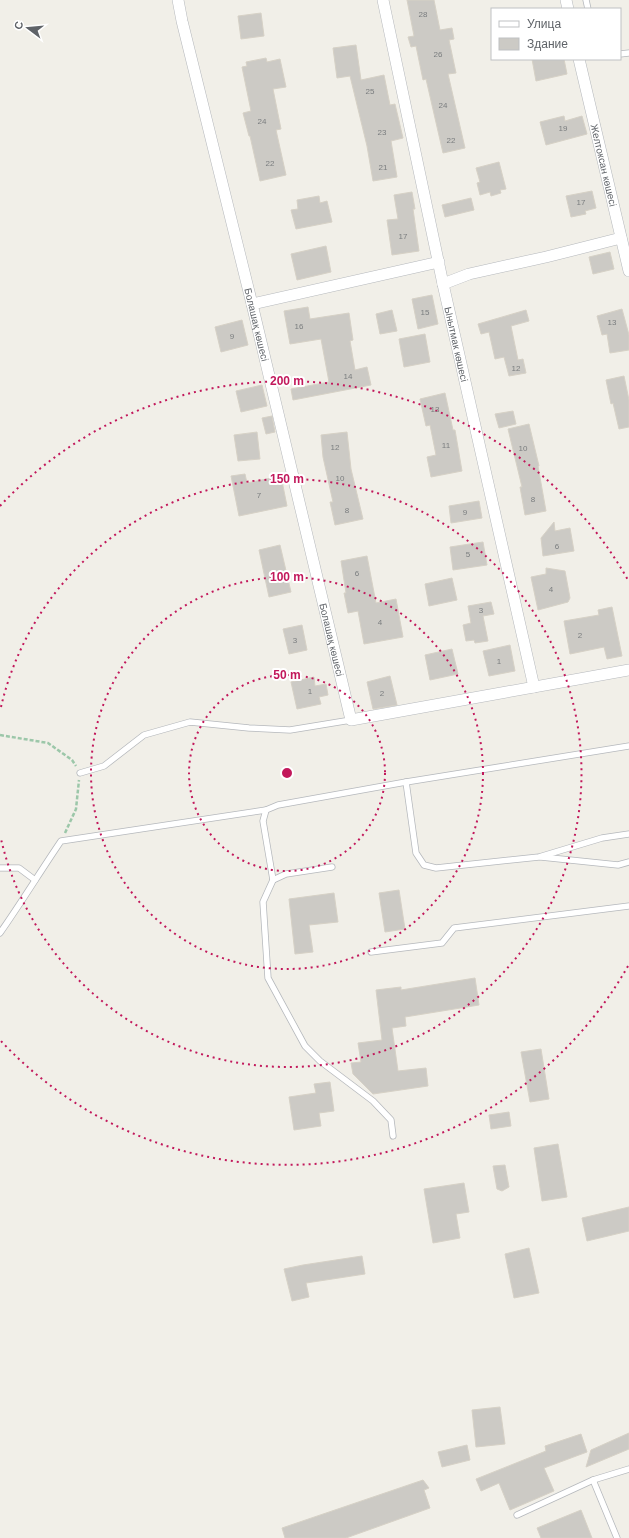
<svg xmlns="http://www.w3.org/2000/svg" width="629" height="1538" viewBox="0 0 629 1538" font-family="Arial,sans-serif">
	<rect width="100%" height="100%" fill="#f1efe8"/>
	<g fill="#cccac5" stroke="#d6d1c6">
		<path d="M407 0H434L440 30 452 28 454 39 449 40 456 73 448 74 465 148 443 153 426 79 423 80 416 46 411 47 408 37 414 36Z"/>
		<path d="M261 13 264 36 241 39 238 16Z"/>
		<path d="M356 45 361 80 384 75 390 105 395 104 403 138 391 141 397 177 373 181 367 146 350 76 337 78 333 48Z"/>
		<path d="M266 58 267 62 280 59 286 87 273 89 281 129 276 130 286 175 260 181 250 136H249L243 113 251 111 242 67 247 66 246 62Z"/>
		<path d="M532 59H564L567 74 536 81Z"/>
		<path d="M564 116 565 121 582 116 587 134 546 145 540 122Z"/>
		<path d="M499 162 506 189 500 190 501 193 491 196 490 192 480 195 477 183 480 182 476 168Z"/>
		<path d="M592 191 596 208 585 211 586 214 571 217 566 196Z"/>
		<path d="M412 192 415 209H413L419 251 392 255 387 220 398 219 394 195Z"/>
		<path d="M319 196 320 203 327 201 332 222 296 229 291 210 298 209 297 200Z"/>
		<path d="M471 198 474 210 445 217 442 205Z"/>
		<path d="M326 246 331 272 297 280 291 254Z"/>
		<path d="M610 252 614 269 593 274 589 257Z"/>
		<path d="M432 295 438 324 418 329 412 299Z"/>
		<path d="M308 307 310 319 349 313 353 340 350 341 355 370 367 367 371 385 293 400 291 389 329 382 321 339 290 344 284 311Z"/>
		<path d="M622 309 629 335V350L610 353 607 334 602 335 597 316Z"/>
		<path d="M392 310 397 331 380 334 376 314Z"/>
		<path d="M526 310 529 321 511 326 518 360 523 359 526 373 509 376 504 357 495 359 489 332 481 334 478 324Z"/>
		<path d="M242 320 248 345 221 352 215 327Z"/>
		<path d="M425 334 430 362 404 367 399 339Z"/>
		<path d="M624 376 629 400V427L619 429 613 403 611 404 606 380Z"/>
		<path d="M262 385 267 406 241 412 236 391Z"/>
		<path d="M445 393 453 430H455L462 471 431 477 427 457 436 455 430 425 426 426 420 399Z"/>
		<path d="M513 411 516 424 499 428 495 414Z"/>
		<path d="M272 416 275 432 266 434 262 418Z"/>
		<path d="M529 424 539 466H538L546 511 525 515 520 487H522L508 429Z"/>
		<path d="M257 432 260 459 238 461 234 435Z"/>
		<path d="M347 432 351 469 363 519 335 525 330 502H333L323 457 321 435Z"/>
		<path d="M245 474 247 483 281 476 287 506 239 516 231 476Z"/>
		<path d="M479 501 482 518 451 523 449 506Z"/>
		<path d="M554 522 555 531 570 528 574 551 543 556 541 538Z"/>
		<path d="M483 542 487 565 453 570 450 547Z"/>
		<path d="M280 545 291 592 269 597 259 550Z"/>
		<path d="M367 556 376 603 396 599 403 637 364 644 358 611 348 613 344 593H346L341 561Z"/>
		<path d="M546 568 565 571 570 598 568 602 538 610 531 577 546 574Z"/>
		<path d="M452 578 457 600 429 606 425 584Z"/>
		<path d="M491 602 494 614 483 616 488 641 475 643 474 640 466 641 463 625 471 623 468 606Z"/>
		<path d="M612 607 622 656 607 659 604 647 570 654 564 621 599 615 598 610Z"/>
		<path d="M302 625 307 650 289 654 283 629Z"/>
		<path d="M510 645 515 671 489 676 483 651Z"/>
		<path d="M452 649 458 674 430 680 425 655Z"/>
		<path d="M390 676 397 705 373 709 367 682Z"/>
		<path d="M314 677 315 686 326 684 328 695 319 697 321 704 297 709 291 682Z"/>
		<path d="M399 890 405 929 385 932 379 893Z"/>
		<path d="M334 893 338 922 309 925 313 952 295 954 289 899Z"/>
		<path d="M475 978 479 1005 405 1017 406 1026 392 1028 398 1071 426 1068 428 1086 373 1094 353 1074 351 1063 361 1062 358 1043 382 1040 376 990 401 987V990Z"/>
		<path d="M541 1049 549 1099 530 1102 521 1052Z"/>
		<path d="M330 1082 334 1111 319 1113 321 1126 294 1130 289 1097 316 1093 314 1084Z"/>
		<path d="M509 1112 511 1126 491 1129 489 1115Z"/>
		<path d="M558 1144 567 1197 542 1201 534 1148Z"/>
		<path d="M505 1165 509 1187 502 1191 497 1189 493 1166Z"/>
		<path d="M464 1183 469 1212 456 1214 460 1238 433 1243 424 1189Z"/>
		<path d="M629 1207V1231L587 1241 582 1218Z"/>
		<path d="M529 1248 539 1293 514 1298 505 1254Z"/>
		<path d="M362 1256 365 1274 306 1283 309 1297 292 1301 284 1269 303 1265Z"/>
		<path d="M500 1407 505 1444 476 1447 472 1410Z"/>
		<path d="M629 1433V1449L586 1467 591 1450Z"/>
		<path d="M581 1434 587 1452 544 1468 554 1491 510 1510 499 1483 481 1491 476 1479 546 1451 545 1446Z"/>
		<path d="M467 1445 470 1460 442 1467 438 1452Z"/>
		<path d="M423 1480 429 1488 424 1490 430 1508 346 1538H285L282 1528Z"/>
		<path d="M581 1510 592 1538H541L537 1528Z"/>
	</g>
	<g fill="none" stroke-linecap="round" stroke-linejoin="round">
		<defs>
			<g id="lane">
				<path d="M586 0 588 9"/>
				<path d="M620 54 629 53"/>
				<path d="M80 773 104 766 144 735 190 722 249 728 290 730 351 720"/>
				<path d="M406 782 416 853 424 865 436 868 539 857 602 838 629 834"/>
				<path d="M541 857 618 865 629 862"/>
				<path d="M332 867 286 874 273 880 263 902 268 978 305 1046 320 1061 373 1101 391 1120 393 1136"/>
				<path d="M0 868H19L35 880"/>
				<path d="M273 880 263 821 266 810 278 805 406 782 629 746"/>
				<path d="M0 933C21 903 40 872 61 841L266 810"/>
				<path d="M371 952 442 943 454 928 629 906"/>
				<path d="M593 1480 617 1538"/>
				<path d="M517 1515 593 1480 629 1469"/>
			</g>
			<g id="street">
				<path id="s1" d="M178 0 182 21 252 304 351 720 629 670"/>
				<path id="s2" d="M383 0 443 284 534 687"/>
				<path d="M566 0 568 9"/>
				<path id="s3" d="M579 59 629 271"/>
				<path d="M443 284 469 274 546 257 621 238"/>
				<path d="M252 304 439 262"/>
			</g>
		</defs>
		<use href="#lane" stroke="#b5b8bc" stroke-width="7"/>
		<use href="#street" stroke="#b5b8bc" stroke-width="12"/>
		<g stroke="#9cc7a9" stroke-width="2.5" stroke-dasharray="4 2" stroke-linecap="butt">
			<path d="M0 735 48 743 72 760 76 766"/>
			<path d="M65 833 76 809 79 780"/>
		</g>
		<use href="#lane" stroke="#fff" stroke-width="5.5"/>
		<use href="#street" stroke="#fff" stroke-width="11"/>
	</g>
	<g fill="none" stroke="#c2185b" stroke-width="2" stroke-dasharray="2 4">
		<circle cx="287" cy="773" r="98"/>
		<circle cx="287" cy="773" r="196"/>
		<path d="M1 707A294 294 0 1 1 1 839"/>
		<path d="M628 966A392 392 0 0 1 0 1040M0 506A392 392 0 0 1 628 580"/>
	</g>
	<g text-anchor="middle" stroke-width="4" stroke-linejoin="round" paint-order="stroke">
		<g font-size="8" fill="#7a7d7f">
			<text x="423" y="17">28</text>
			<text x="438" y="57">26</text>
			<text x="370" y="94">25</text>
			<text x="443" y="108">24</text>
			<text x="262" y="124">24</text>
			<text x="563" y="131">19</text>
			<text x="382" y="135">23</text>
			<text x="451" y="143">22</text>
			<text x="270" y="166">22</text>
			<text x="383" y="170">21</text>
			<text x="581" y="205">17</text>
			<text x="403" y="239">17</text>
			<text x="425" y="315">15</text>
			<text x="612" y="325">13</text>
			<text x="299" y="329">16</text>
			<text x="232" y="339">9</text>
			<text x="516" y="371">12</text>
			<text x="348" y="379">14</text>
			<text x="435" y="412">13</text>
			<text x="446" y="448">11</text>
			<text x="335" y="450">12</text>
			<text x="523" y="451">10</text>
			<text x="340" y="481">10</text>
			<text x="259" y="498">7</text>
			<text x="533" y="502">8</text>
			<text x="347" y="513">8</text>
			<text x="465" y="515">9</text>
			<text x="557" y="549">6</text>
			<text x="468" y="557">5</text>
			<text x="357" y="576">6</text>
			<text x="551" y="592">4</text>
			<text x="481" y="613">3</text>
			<text x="380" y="625">4</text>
			<text x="580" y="638">2</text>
			<text x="295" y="643">3</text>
			<text x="499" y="664">1</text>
			<text x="310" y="694">1</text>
			<text x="382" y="696">2</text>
		</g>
		<g font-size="10" fill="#5f6368" stroke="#fff">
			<text dy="4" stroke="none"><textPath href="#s3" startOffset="109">Желтоксан көшесі</textPath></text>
			<text dy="4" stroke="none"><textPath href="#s1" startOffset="334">Болашақ көшесі</textPath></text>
			<text dy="4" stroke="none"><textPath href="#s2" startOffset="352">Ынытмак көшесі</textPath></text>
			<text dy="4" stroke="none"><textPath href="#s1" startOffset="658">Болашақ көшесі</textPath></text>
		</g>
	</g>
	<circle cx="287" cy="773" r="6" fill="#c2185b" stroke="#fff" stroke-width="2"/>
	<g font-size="12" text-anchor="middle" font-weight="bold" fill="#c2185b" stroke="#fff" stroke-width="4" stroke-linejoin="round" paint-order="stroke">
		<text x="287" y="385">200 m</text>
		<text x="287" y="483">150 m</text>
		<text x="287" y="581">100 m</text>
		<text x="287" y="679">50 m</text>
	</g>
	<rect x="491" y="8" width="130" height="52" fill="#ffffff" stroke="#bfc1c3"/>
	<rect x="499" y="21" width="20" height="6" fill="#ffffff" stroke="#bfc1c3"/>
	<text x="527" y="28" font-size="12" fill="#5f6368">Улица</text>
	<rect x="499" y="38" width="20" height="12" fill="#cccac5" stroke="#bfc1c3"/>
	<text x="527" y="48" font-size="12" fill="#5f6368">Здание</text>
	<g transform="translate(28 28) rotate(286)" stroke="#ffffff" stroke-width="3" paint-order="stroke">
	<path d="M0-3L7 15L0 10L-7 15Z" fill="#5f6368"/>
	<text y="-6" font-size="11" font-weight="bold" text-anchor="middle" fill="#5f6368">С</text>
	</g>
</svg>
